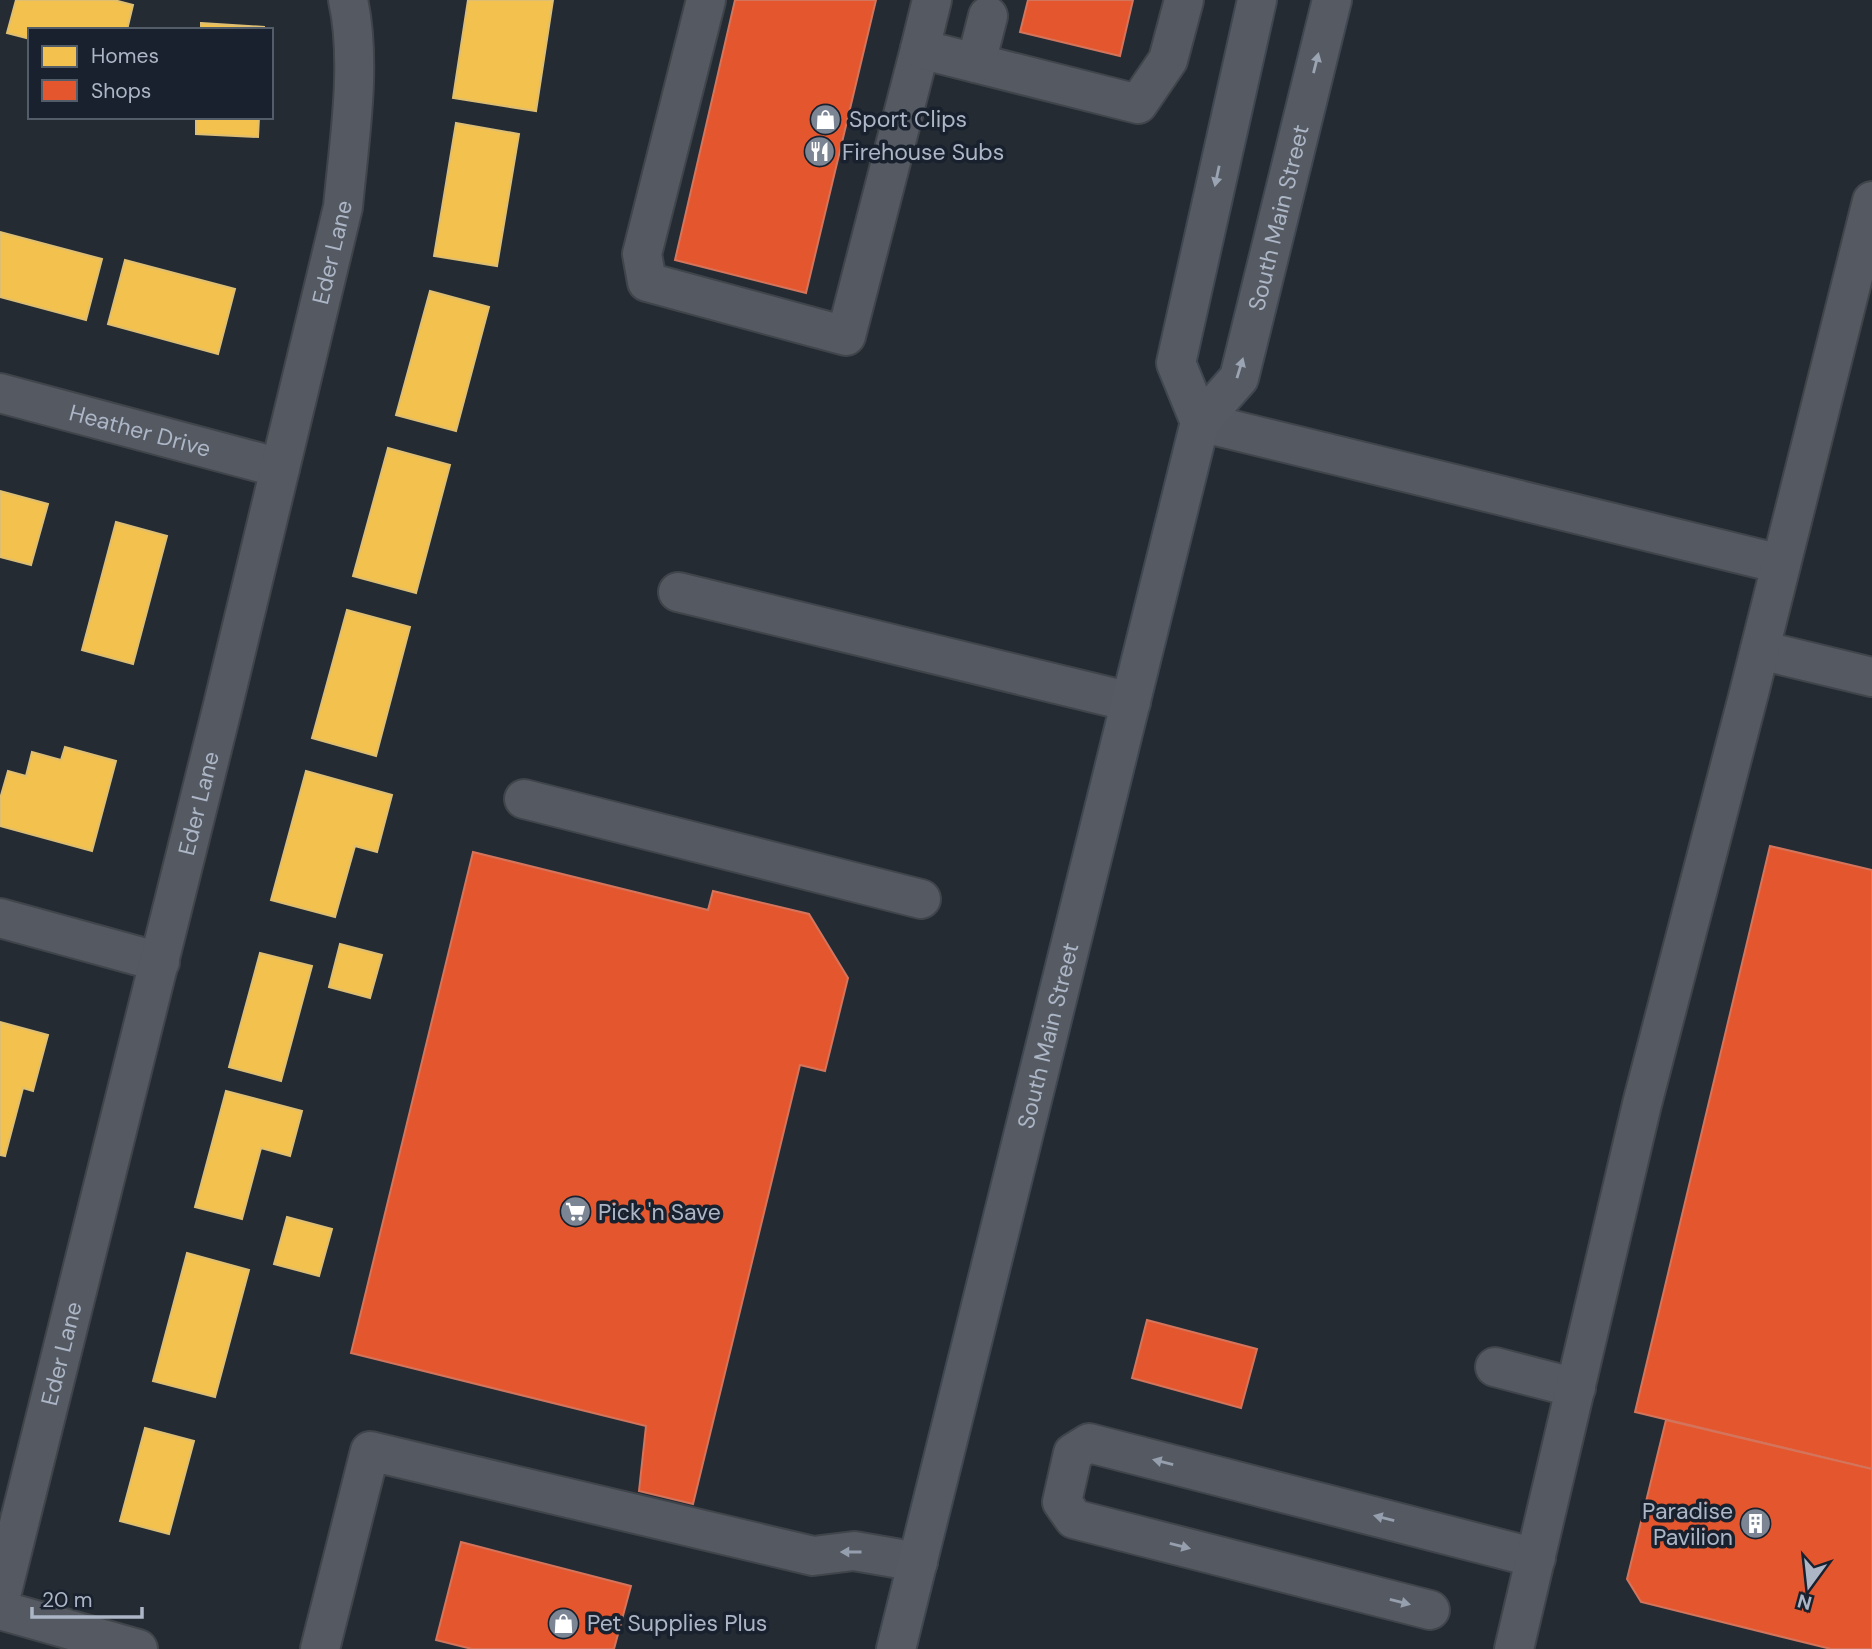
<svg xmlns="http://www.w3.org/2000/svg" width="1872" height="1649" viewBox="0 0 1872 1649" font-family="'DM Sans',sans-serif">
	<rect width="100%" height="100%" fill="#242b33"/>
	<g fill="#f2c14e" stroke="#ddbe72" stroke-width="2">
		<path d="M16 0H114L133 5 127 30H30V39L7 33Z"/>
		<path d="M468 0H553L536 111 453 98Z"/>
		<path d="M201 23 264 27V30H201Z"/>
		<path d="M196 117H259L258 137 196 134Z"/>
		<path d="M456 123 519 134 497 266 434 256Z"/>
		<path d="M0 232 102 259 86 320 0 297Z"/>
		<path d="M125 260 235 289 218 354 108 324Z"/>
		<path d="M430 291 489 307 456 431 396 415Z"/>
		<path d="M388 448 450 465 416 593 353 576Z"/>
		<path d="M0 491 48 504 31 565 0 557Z"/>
		<path d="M116 522 167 536 133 664 82 650Z"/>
		<path d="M347 610 410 627 376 756 312 738Z"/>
		<path d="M65 747 116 761 92 851 0 826V799L8 771 26 776 32 752 61 760Z"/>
		<path d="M306 771 392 795 377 852 355 846 335 917 271 900Z"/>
		<path d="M340 944 382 955 370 998 329 987Z"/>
		<path d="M260 953 312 966 281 1081 229 1067Z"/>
		<path d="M0 1022 48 1035 33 1091 23 1088 5 1156 0 1155Z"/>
		<path d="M226 1091 302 1111 290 1156 261 1148 242 1219 195 1207Z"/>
		<path d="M287 1217 332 1229 319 1276 274 1264Z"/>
		<path d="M187 1253 249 1270 215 1397 153 1381Z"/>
		<path d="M145 1428 194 1441 169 1534 120 1521Z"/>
	</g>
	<g fill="#e4572e" stroke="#d3745c" stroke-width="2">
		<path d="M735 0H876L806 293 675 260Z"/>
		<path d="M1028 0H1133L1120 56 1020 32Z"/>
		<path d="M1770 846 1872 870V1469L1635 1412Z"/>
		<path d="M473 852 708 910 713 891 809 914 848 978 825 1071 800 1065 693 1504 639 1491 646 1426 351 1353Z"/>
		<path d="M1147 1320 1257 1349 1241 1408 1132 1378Z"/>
		<path d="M1666 1420 1872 1469V1649H1831L1641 1602 1627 1579Z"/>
		<path d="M461 1542 631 1586 614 1649H472L436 1640Z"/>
	</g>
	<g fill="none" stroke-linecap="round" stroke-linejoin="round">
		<defs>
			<g id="minor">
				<path d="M706 0 642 254 647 282 846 336 920 49"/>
				<path d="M932 0 920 49 1138 104 1168 60 1184 0"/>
				<path d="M976 63 988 16"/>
				<path id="s1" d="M0 393 280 468"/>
				<path d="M1200 422 1781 564"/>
				<path d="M678 592 1131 702"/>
				<path d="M1760 650 1872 677"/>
				<path d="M524 799 921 899"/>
				<path d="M0 918 160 962"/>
				<path d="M1495 1367 1576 1388"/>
				<path id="s2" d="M0 1600 223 705 343 207C349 142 362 63 348 0"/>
				<path d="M0 1610 138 1649"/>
				<path d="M1430 1610 1074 1519 1062 1502 1073 1453 1089 1443 1536 1558"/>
				<path d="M320 1649 370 1451 813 1556 854 1551 918 1562"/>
				<path d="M1514 1649 1642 1104 1749 693 1872 201"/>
			</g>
			<g id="major">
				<path d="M1200 422 1176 363 1257 0"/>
				<path id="s3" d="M896 1649 1200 422 1239 378 1332 0"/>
			</g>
		</defs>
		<use href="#minor" stroke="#40454b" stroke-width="42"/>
		<use href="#major" stroke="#414750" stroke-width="42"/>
		<use href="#minor" stroke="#545962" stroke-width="38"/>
		<use href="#major" stroke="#565b63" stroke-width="38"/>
	</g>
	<defs><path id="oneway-solid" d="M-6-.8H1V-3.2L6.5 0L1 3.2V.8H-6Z" transform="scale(1.75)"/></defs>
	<g fill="#9ba4b2">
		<use href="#oneway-solid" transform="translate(1316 63) rotate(-76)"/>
		<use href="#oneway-solid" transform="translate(1217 176) rotate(102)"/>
		<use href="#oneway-solid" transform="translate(1240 368) rotate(-73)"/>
	</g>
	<g fill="#969fad">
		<use href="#oneway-solid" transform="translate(1163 1462) rotate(-166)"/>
		<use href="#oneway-solid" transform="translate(1384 1518) rotate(-166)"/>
		<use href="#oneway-solid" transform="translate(1180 1546) rotate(14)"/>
		<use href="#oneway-solid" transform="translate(851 1552) rotate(180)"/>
		<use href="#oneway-solid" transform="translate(1400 1602) rotate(14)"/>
	</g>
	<defs>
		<symbol id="shop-disc" viewBox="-11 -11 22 22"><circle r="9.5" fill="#7c8593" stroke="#18212d"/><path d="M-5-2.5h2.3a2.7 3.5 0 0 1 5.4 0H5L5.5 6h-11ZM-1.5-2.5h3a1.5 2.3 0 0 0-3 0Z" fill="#fff"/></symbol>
		<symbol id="restaurant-disc" viewBox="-11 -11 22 22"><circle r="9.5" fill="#7c8593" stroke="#18212d"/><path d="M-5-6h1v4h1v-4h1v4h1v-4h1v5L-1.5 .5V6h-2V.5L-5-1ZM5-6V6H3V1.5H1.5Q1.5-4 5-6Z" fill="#fff"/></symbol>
		<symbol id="supermarket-disc" viewBox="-11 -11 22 22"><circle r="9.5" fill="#7c8593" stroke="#18212d"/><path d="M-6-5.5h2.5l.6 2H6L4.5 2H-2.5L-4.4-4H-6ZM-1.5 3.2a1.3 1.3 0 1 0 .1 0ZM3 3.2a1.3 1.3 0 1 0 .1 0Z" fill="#fff"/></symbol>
		<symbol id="building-disc" viewBox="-11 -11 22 22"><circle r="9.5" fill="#7c8593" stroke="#18212d"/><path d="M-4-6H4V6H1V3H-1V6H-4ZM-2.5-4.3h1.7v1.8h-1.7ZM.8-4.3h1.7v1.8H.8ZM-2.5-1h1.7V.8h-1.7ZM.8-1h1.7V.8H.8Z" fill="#fff"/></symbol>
	</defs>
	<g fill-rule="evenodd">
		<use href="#shop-disc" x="808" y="102" width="35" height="35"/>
		<use href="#restaurant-disc" x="802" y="134" width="35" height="35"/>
		<use href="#supermarket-disc" x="558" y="1194" width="35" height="35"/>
		<use href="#building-disc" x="1738" y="1506" width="35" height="35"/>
		<use href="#shop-disc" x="546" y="1606" width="35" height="35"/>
	</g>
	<g text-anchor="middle" stroke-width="7" stroke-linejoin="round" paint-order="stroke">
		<g font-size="23" fill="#acb6c6" stroke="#18212d" text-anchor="start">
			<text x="849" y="127">Sport Clips</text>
			<text x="842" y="160">Firehouse Subs</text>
			<text x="598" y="1220">Pick 'n Save</text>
			<text x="1733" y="1519" text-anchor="end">Paradise<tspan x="1733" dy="26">Pavilion</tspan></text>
			<text x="587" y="1631">Pet Supplies Plus</text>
		</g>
		<g font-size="23" fill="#acb6c6" stroke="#18212d">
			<text dy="8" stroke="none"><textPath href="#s3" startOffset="1488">South Main Street</textPath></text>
			<text dy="8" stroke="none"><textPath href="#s2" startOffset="1388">Eder Lane</textPath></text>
			<text dy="8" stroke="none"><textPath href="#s1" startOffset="145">Heather Drive</textPath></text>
			<text dy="8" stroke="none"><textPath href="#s2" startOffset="821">Eder Lane</textPath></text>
			<text dy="8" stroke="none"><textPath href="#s3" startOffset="632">South Main Street</textPath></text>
			<text dy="8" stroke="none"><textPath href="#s2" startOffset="254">Eder Lane</textPath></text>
		</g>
	</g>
	<rect x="28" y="28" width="245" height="91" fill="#18212d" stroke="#535d6a" stroke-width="2"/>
	<rect x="42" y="46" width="35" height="21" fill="#f2c14e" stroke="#535d6a" stroke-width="2"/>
	<text x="91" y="63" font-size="21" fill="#acb6c6">Homes</text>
	<rect x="42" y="80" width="35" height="21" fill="#e4572e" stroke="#535d6a" stroke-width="2"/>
	<text x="91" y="98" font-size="21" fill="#acb6c6">Shops</text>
	<g transform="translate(1809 1586) rotate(195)" stroke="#18212d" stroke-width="5" paint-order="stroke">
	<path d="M0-5L12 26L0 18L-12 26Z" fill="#acb6c6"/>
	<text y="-10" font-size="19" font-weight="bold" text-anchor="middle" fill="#acb6c6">N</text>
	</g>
	<path d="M32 1607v10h110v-10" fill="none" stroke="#acb6c6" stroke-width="3.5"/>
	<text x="42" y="1607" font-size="21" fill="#acb6c6" stroke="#18212d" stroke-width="5" paint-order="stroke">20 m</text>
</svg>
